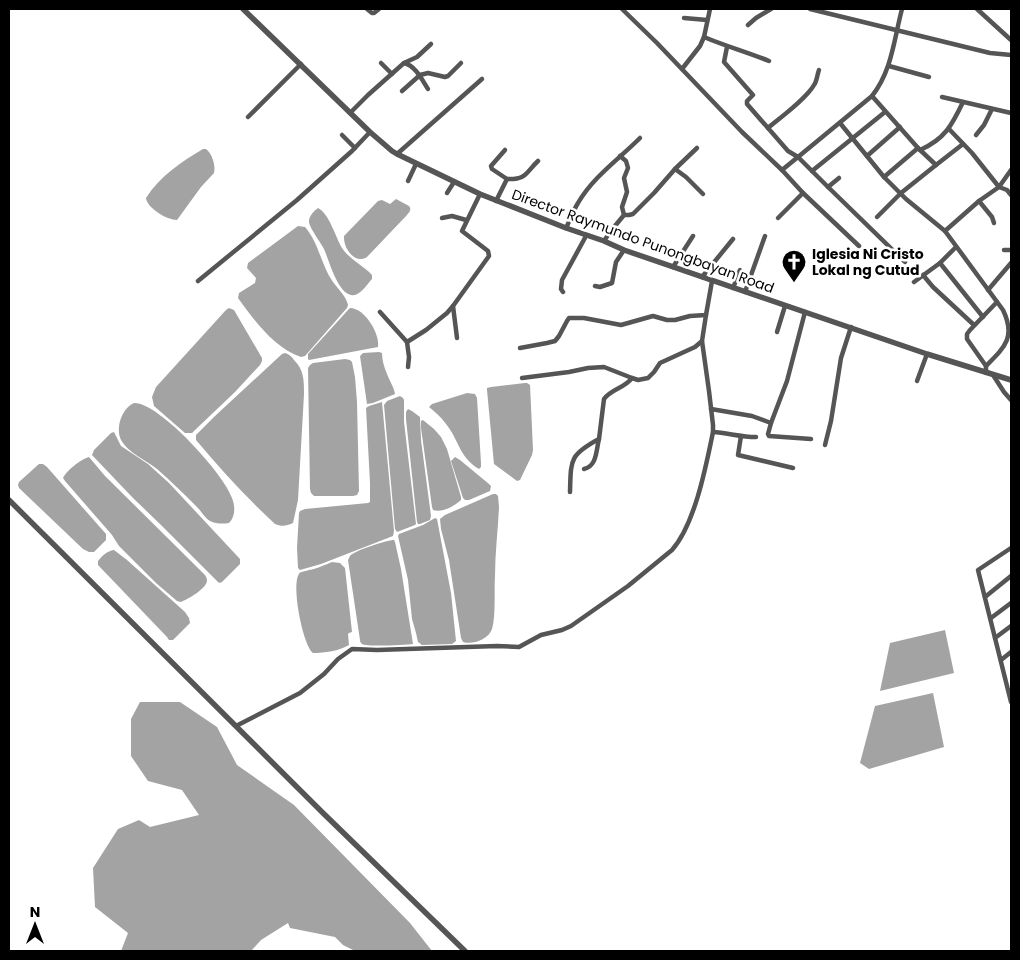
<svg xmlns="http://www.w3.org/2000/svg" width="1020" height="960" viewBox="0 0 1020 960" font-family="Poppins,sans-serif">
	<rect width="100%" height="100%" fill="#fff"/>
	<g fill="#a3a3a3">
		<path d="M203 149H206C212 153 216 166 214 173L201 187 177 220C167 220 147 208 146 198 160 176 181 162 203 149Z"/>
		<path d="M396 199 409 206C412 210 409 212 407 215L367 257C355 265 343 248 344 236L378 201 382 200 390 204Z"/>
		<path d="M318 208C329 213 336 238 342 248 350 260 363 265 372 275V279C367 284 360 297 351 295 337 292 329 260 324 249 321 243 308 226 309 221 309 216 314 211 318 208Z"/>
		<path d="M298 226 305 227C319 243 321 265 333 282 339 290 346 296 348 305L347 308 305 356 301 357C274 348 254 320 238 298L239 293 255 283 256 278 247 268 248 263Z"/>
		<path d="M229 308 234 310 262 358V361L260 365 235 392 195 430 192 433H185L154 406 152 397 156 387 226 310Z"/>
		<path d="M350 308C365 308 380 334 378 347L309 360 308 359V354L348 310Z"/>
		<path d="M379 352 382 353C382 360 384 367 387 374 390 382 394 387 395 394L373 403 367 404 360 356 363 353Z"/>
		<path d="M285 353C289 354 291 356 294 360 304 370 304 380 304 394L298 500 293 523C286 526 282 527 275 524 247 498 221 470 196 440V435L215 416 282 354Z"/>
		<path d="M345 359 350 360 352 362 355 377 357 402 359 491 357 495 353 496H314L311 493 310 489 308 368 310 365 313 363Z"/>
		<path d="M525 383H527L530 385 533 450 532 455 520 480 517 481 494 464 487 390V388L491 387Z"/>
		<path d="M467 393 475 394 477 398 481 463V467L479 469C459 457 459 440 446 424 441 417 435 412 429 407L432 404Z"/>
		<path d="M400 396 403 398 404 400V422L416 524 415 525 397 532 395 529 384 405 387 401Z"/>
		<path d="M382 402 394 531 393 536 321 564 300 570 298 568 297 548 299 513 300 511 305 509 368 503 370 502V483L366 408 369 406Z"/>
		<path d="M134 403C159 402 225 475 232 498 235 506 236 516 229 523 223 524 216 524 210 521 205 518 201 511 197 507 184 494 171 481 157 469 146 460 128 453 121 440 115 428 122 408 134 403Z"/>
		<path d="M408 409 412 411 420 417 421 440 431 516 430 520 420 524H418L417 522 406 419V412Z"/>
		<path d="M423 420 434 429 441 437 447 449 461 497V500C454 506 443 513 433 510L432 507 421 428V421Z"/>
		<path d="M114 432 121 446 148 464 169 483 240 559V564L222 582 219 583 160 524 133 498 92 455 94 450 111 433Z"/>
		<path d="M89 457 105 476 204 574C206 576 207 578 207 581 206 589 188 599 181 602L177 601 156 583 119 546 112 535 65 481 63 478C66 471 81 459 89 457Z"/>
		<path d="M455 457 460 460 489 484 491 486 490 491 469 500H465L463 498 451 461Z"/>
		<path d="M39 464H43L47 467 106 534V540L94 552H89L83 549 19 488 18 485 19 482Z"/>
		<path d="M493 494H496L498 496 499 507C498 530 495 553 495 576 494 590 496 616 492 629 488 640 472 645 463 642L461 638 449 560 441 529 440 519 445 515Z"/>
		<path d="M435 518 437 519 451 593 456 641 452 644 422 645 418 642 416 633 412 619 408 580 398 536 399 534 423 525Z"/>
		<path d="M394 540 395 542 401 569 413 644C405 645 367 647 362 644 361 643 360 642 360 640L348 560C349 559 349 557 350 556 353 551 387 540 394 540Z"/>
		<path d="M114 550 127 560 185 612 189 618 190 623 173 640H169L167 637 98 565V561C102 556 107 551 114 550Z"/>
		<path d="M332 562 340 563 345 568 352 632 349 633 348 634 349 645C339 651 325 653 313 653 303 645 291 585 299 574 299 573 300 572 302 572 303 571 308 571 309 570 317 569 324 565 332 562Z"/>
		<path d="M945 630 954 673 880 691 890 643Z"/>
		<path d="M933 693 944 747 869 769 860 763 875 706Z"/>
		<path d="M140 702H180L217 727 237 765 294 805 410 923 432 951H355L343 945 335 937 290 928 288 923 261 940 251 951H121L128 933 95 907 93 868 118 829 139 820 150 827 199 815 182 790 148 781 131 756V719Z"/>
	</g>
	<g fill="none" stroke-linecap="round" stroke-linejoin="round">
		<g stroke="#555" stroke-width="4.5">
			<path d="M367 9 372 13H374L379 9"/>
			<path d="M622 9 657 43 742 132 782 170 803 193 859 246"/>
			<path d="M810 9 990 53 1011 55"/>
			<path d="M977 9 1011 40"/>
			<path d="M684 18 707 20"/>
			<path d="M748 25 756 18 771 9"/>
			<path d="M704 37C725 46 747 52 769 61"/>
			<path d="M727 47 724 62 753 95 747 101V104L788 151 798 157 782 170"/>
			<path d="M381 63 392 74"/>
			<path d="M404 63C416 66 422 80 428 89"/>
			<path d="M889 66 929 77"/>
			<path d="M682 69 700 46 704 37 710 9"/>
			<path d="M402 91 420 75 428 73 445 77 448 76 461 63"/>
			<path d="M872 96 918 148 936 165 901 193 877 217"/>
			<path d="M942 97 1011 113"/>
			<path d="M350 113 368 95 404 63 417 57 431 44"/>
			<path d="M248 117 301 64"/>
			<path d="M840 123 884 177 906 199 945 231 1003 310C1016 337 1005 347 986 366V373"/>
			<path d="M768 128C781 117 806 99 814 85 817 81 817 75 819 70"/>
			<path d="M949 129 972 153 999 187 1007 190 1011 195"/>
			<path d="M342 135 355 148"/>
			<path d="M976 135 984 125 992 109"/>
			<path d="M920 150C945 139 952 125 963 102"/>
			<path d="M397 154 482 79"/>
			<path d="M867 156 900 127"/>
			<path d="M936 165 963 144"/>
			<path d="M675 169 697 148"/>
			<path d="M812 171 885 112"/>
			<path d="M884 177 918 148"/>
			<path d="M839 178 828 187 798 157 872 96C892 71 894 39 902 9"/>
			<path d="M507 179C527 180 526 172 538 161"/>
			<path d="M408 181 416 164"/>
			<path d="M828 187 905 262"/>
			<path d="M447 193 454 182"/>
			<path d="M496 201 507 179 492 169 491 166 505 150"/>
			<path d="M979 201 992 217 994 223"/>
			<path d="M624 215H629L633 214 654 193 675 169 686 177 703 194"/>
			<path d="M442 218 452 216 466 220"/>
			<path d="M778 218 803 193"/>
			<path d="M566 228C570 220 573 211 578 203 593 177 619 159 640 138"/>
			<path d="M945 231 979 201 999 187 1011 170"/>
			<path d="M604 241 610 232 624 215 622 207 627 192 624 178 628 168 626 161 620 156"/>
			<path d="M1004 250H1011"/>
			<path d="M940 263 983 317"/>
			<path d="M673 267 693 236"/>
			<path d="M923 275 933 287 974 325"/>
			<path d="M702 277 733 239"/>
			<path d="M198 281 297 200 352 151 370 132"/>
			<path d="M914 282 940 263 956 247"/>
			<path d="M595 286 600 287 612 283 616 262 624 250"/>
			<path d="M733 288 740 270"/>
			<path d="M988 290 1011 263"/>
			<path d="M563 292 561 289 562 280 586 236"/>
			<path d="M745 292 765 236"/>
			<path d="M453 306 457 338"/>
			<path d="M380 312 407 342 426 330 447 313 453 306 489 256 488 251 462 231 480 194"/>
			<path d="M777 332 785 306"/>
			<path d="M407 342 409 357 408 367"/>
			<path d="M520 348 547 343 555 341 559 336 567 321 569 318H584L621 325 653 316 667 320H675L690 316 706 315 712 281"/>
			<path d="M986 366 967 339V334L970 330 997 302"/>
			<path d="M993 375 1004 392 1011 400"/>
			<path d="M522 378 569 372 588 368 604 367 632 378C625 388 611 389 604 399L599 439C569 455 571 460 570 492"/>
			<path d="M632 378 638 380 648 378 654 372 660 363 695 347 702 341"/>
			<path d="M917 381 927 354"/>
			<path d="M711 409 752 416 771 423 787 381 805 312"/>
			<path d="M771 423 768 434 769 436 811 439"/>
			<path d="M713 432C728 433 741 437 756 437"/>
			<path d="M741 436 738 455 793 468"/>
			<path d="M825 445 831 421 841 358 851 327"/>
			<path d="M584 469C597 466 596 451 599 439"/>
			<path d="M1011 548 978 570 1011 702"/>
			<path d="M985 597 1011 576"/>
			<path d="M991 618 1011 603"/>
			<path d="M995 638 1011 626"/>
			<path d="M1001 660 1011 652"/>
			<path d="M236 726 300 693 324 674 338 659 352 649 377 650 497 646 519 647 541 635 562 630 571 626 628 586 672 550C695 524 706 466 713 432V425L709 391 702 341 706 315"/>
		</g>
		<g stroke="#555" stroke-width="5.5">
			<path d="M243 9 370 132 392 151 397 154 480 194 566 228 604 241 624 250 927 354 1011 380"/>
			<path d="M9 500 323 813 465 951"/>
		</g>
	</g>
	<defs>
		<symbol id="church-pin" viewBox="-11 -11 22 30"><path d="M0 17L-7.5 6A9.5 9.5 0 1 1 7.5 6Z" fill="#000" stroke="#fff"/><path d="M-1.2-6h2.4v3.5h3.3v2.4h-3.3V6h-2.4V-.1h-3.3v-2.4h3.3Z" fill="#fff"/></symbol>
	</defs>
	<g fill-rule="evenodd">
		<use href="#church-pin" x="780" y="248" width="28" height="38"/>
	</g>
	<g text-anchor="middle" stroke-width="5" stroke-linejoin="round" paint-order="stroke">
		<g font-size="14" fill="#000" stroke="#fff">
			<text transform="translate(643 241) rotate(20)" y="5">Director Raymundo Punongbayan Road</text>
		</g>
		<g font-size="14" font-weight="bold" fill="#000" stroke="#fff" text-anchor="start">
			<text x="812" y="259">Iglesia Ni Cristo<tspan x="812" dy="16">Lokal ng Cutud</tspan></text>
		</g>
	</g>
	<rect width="1020" height="960" fill="none" stroke="#000000" stroke-width="20"/>
	<g transform="translate(35 925)" stroke="#ffffff" stroke-width="4" paint-order="stroke">
	<path d="M0-4L9 19L0 12L-9 19Z" fill="#000000"/>
	<text y="-8" font-size="14" font-weight="bold" text-anchor="middle" fill="#000000">N</text>
	</g>
</svg>
